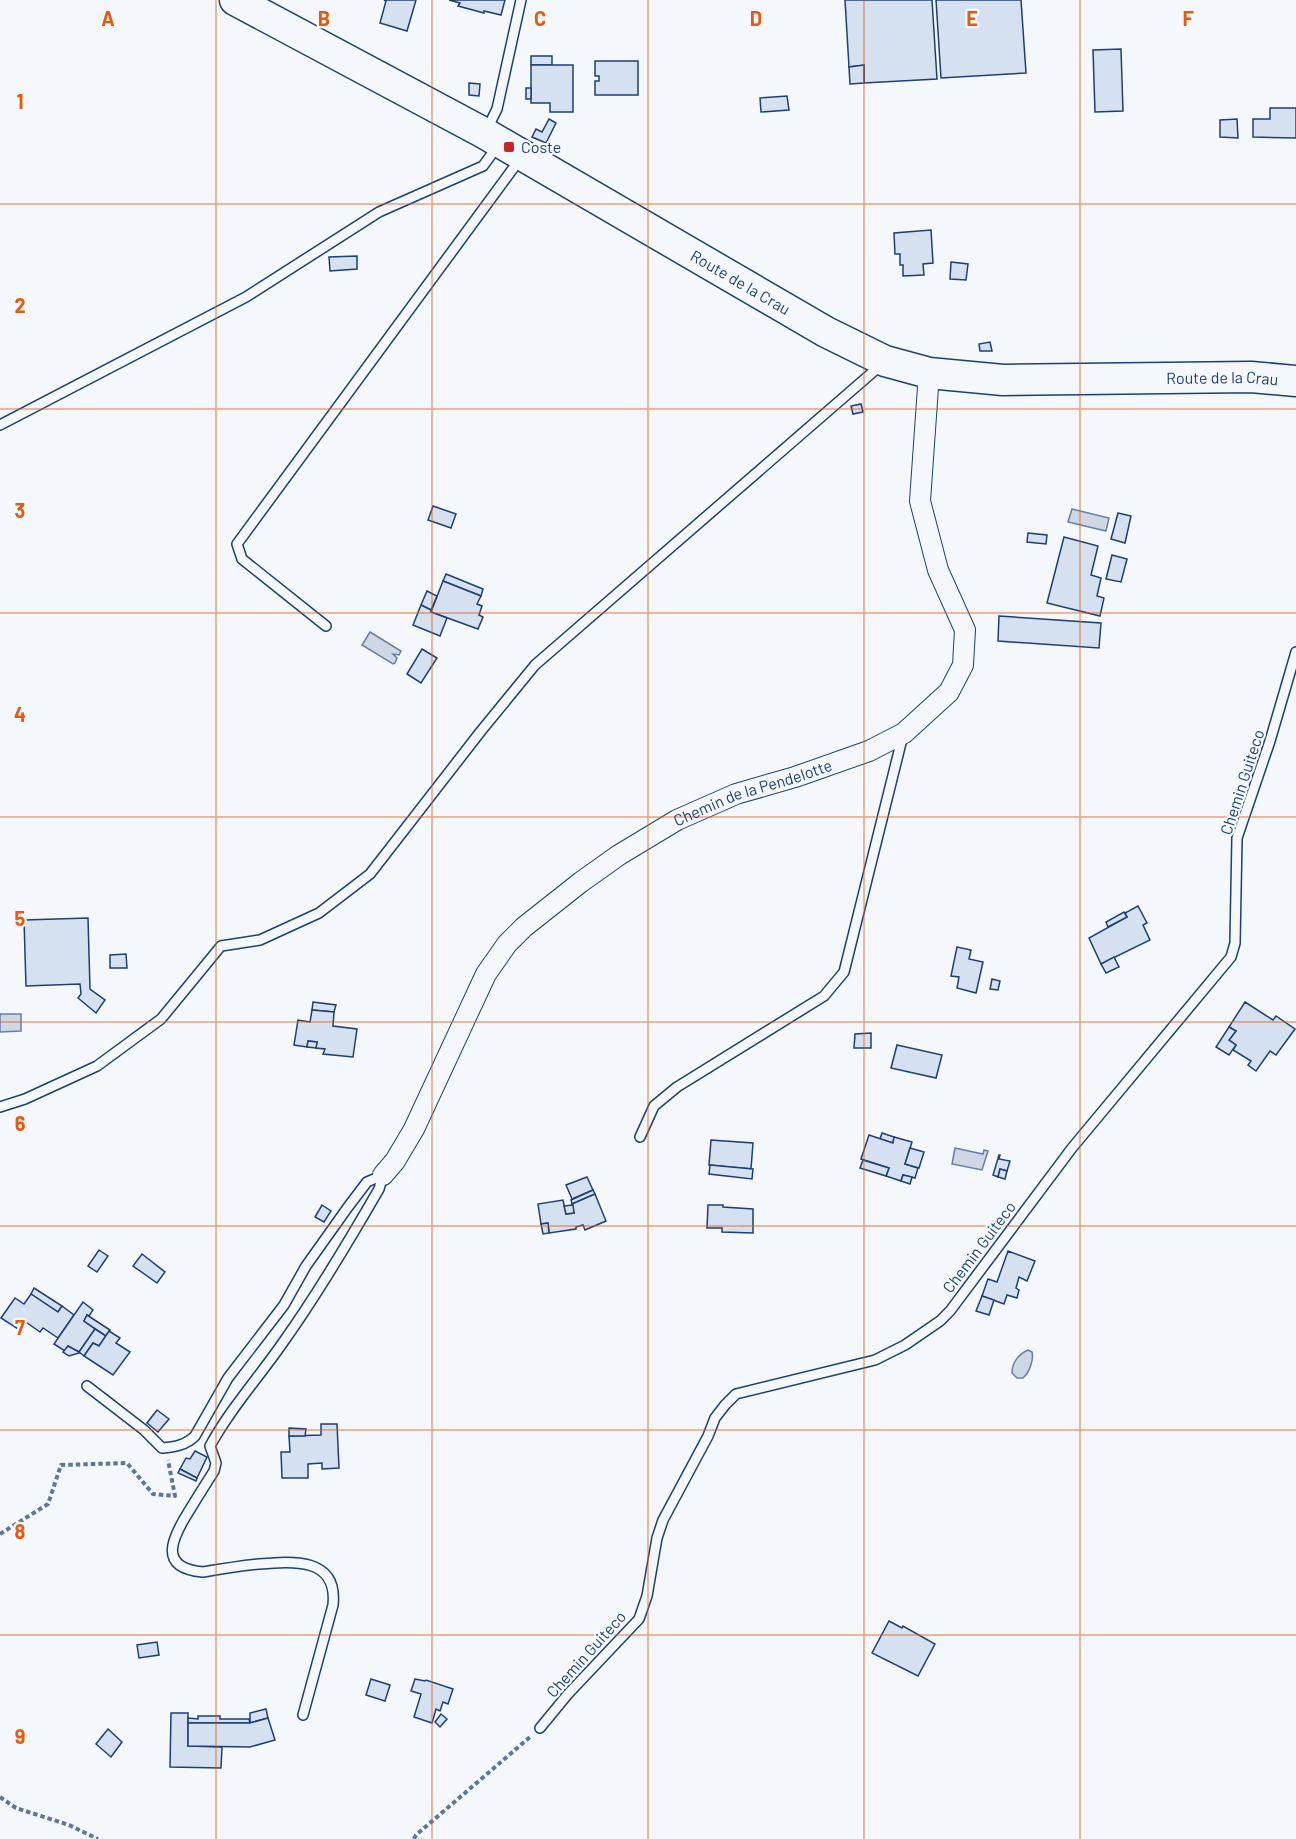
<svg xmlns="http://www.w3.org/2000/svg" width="1296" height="1839" viewBox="0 0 1296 1839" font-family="Barlow,sans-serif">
	<rect width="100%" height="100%" fill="#f4f7fb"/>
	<g fill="#cfd7e4" stroke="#687fa3" stroke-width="1.5">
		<path d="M1072 509 1109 518 1106 531 1068 522Z"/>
		<path d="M370 632 401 651 399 655 393 654 397 658 395 663 393 664 362 645Z"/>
		<path d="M0 1014H21V1031L0 1032Z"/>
		<path d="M955 1148 983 1154 984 1150 988 1151 982 1170 952 1164Z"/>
		<path d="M1028 1350 1032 1352C1034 1360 1029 1373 1023 1378H1017L1012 1373C1012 1362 1019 1354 1028 1350Z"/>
	</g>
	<g fill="#d5e0f0" stroke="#1d3f73" stroke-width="1.5">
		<path d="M416 0 407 31 380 23 386 1 384 0Z"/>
		<path d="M449 0H505L501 15 484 11V13L458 6 460 3Z"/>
		<path d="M845 0H932L937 79 864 83V65L849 67Z"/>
		<path d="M936 0H1021L1026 73 941 78Z"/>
		<path d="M1121 49 1123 111 1095 112 1093 50Z"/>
		<rect x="531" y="56" width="21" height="9"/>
		<path d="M595 61H638V95H595V81H599V76H595Z"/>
		<path d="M531 65H573V112H550V103H531Z"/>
		<path d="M864 65V83L850 84 849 67Z"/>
		<path d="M469 83 480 84 479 96 469 95Z"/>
		<rect x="526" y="88" width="5" height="11"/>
		<path d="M787 96 789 110 761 112 760 98Z"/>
		<path d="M1270 108H1296V138L1253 137V119H1270Z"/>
		<path d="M549 119 556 123 546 143 532 137 536 129 542 132Z"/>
		<path d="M1237 119 1238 138 1220 137V120Z"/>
		<path d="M931 230 933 263 923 264 924 275 903 276V265H900V254H895L894 233Z"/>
		<path d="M357 256V269L330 271 329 257Z"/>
		<path d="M951 262 968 264 966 280 950 279Z"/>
		<path d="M990 342 992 351H980L979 344Z"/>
		<path d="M861 404 863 412 853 414 851 406Z"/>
		<path d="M433 506 456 514 451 528 428 520Z"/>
		<path d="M1118 513 1131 516 1125 543 1111 539Z"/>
		<path d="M1028 533 1047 535 1046 544 1027 542Z"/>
		<path d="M1064 537 1098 546 1091 575 1101 578 1097 596 1104 598 1100 616 1047 603Z"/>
		<path d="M1112 555 1127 559 1121 582 1106 579Z"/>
		<path d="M446 574 483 589 481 596 443 581Z"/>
		<path d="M443 581 481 596 477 604 482 606 479 615 483 617 478 629 431 612Z"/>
		<path d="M427 591 437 596 431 610 421 605Z"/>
		<path d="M421 605 431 610V612L447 618 440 636 413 625Z"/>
		<path d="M999 616 1101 623 1099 648 998 641Z"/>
		<path d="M422 649 437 658 421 683 407 674Z"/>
		<path d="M1138 906 1147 923 1143 925 1150 940 1101 964 1089 938 1127 917 1125 913Z"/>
		<path d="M1124 912 1127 917 1108 927 1106 922Z"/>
		<path d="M88 918 90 989 105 1000 96 1013 78 998 81 994 80 984 26 986 24 920Z"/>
		<path d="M957 947 971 950 969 959 983 962 976 993 957 988 959 977 951 976Z"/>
		<path d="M126 954 127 968H110V955Z"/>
		<path d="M1114 957 1119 967 1106 973 1101 964Z"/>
		<path d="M992 979 1000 981 998 990 990 989Z"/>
		<path d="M313 1002 336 1005 334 1012 312 1010Z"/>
		<path d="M1245 1002 1273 1020 1276 1016 1295 1029 1276 1055 1270 1051 1256 1071 1248 1065 1251 1061 1233 1050 1236 1045 1229 1040 1236 1031 1229 1027Z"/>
		<path d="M312 1010 334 1012 333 1026 357 1029 353 1057 323 1054 325 1049 316 1048 317 1042 308 1041 307 1047 294 1045 298 1020 310 1022Z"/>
		<path d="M1229 1027 1236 1031 1229 1040 1236 1045 1229 1055 1216 1047Z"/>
		<path d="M871 1033V1048H854L855 1034Z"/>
		<path d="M308 1041 317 1042 316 1048 307 1047Z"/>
		<path d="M897 1045 942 1055 936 1078 891 1068Z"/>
		<path d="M882 1133 894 1137 893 1143 880 1139Z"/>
		<path d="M869 1135 893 1143 894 1137 912 1142 905 1164 918 1168 915 1178 903 1175 901 1181 886 1176 889 1168 861 1159Z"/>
		<path d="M711 1140 753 1143 751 1169 709 1165Z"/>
		<path d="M910 1148 924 1152 919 1168 905 1164Z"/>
		<path d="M999 1155H1000L999 1159 1010 1161 1007 1171 1000 1169 998 1177 993 1175Z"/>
		<path d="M863 1160 889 1168 886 1176 860 1168Z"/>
		<path d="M710 1165 753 1169 752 1179 709 1174Z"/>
		<path d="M1000 1169 1007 1171 1005 1179 998 1177Z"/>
		<path d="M903 1175 912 1177 910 1184 901 1181Z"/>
		<path d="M587 1177 593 1190 572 1199 566 1185Z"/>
		<path d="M593 1190 595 1194 572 1204 571 1200Z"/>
		<path d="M595 1194 606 1221 585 1230 583 1225 576 1227V1229L549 1233 548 1223 541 1224 538 1204 563 1200 566 1214 574 1213 572 1204Z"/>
		<path d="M322 1205 331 1211 324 1222 315 1217Z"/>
		<path d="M573 1205 574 1213 566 1214 564 1206Z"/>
		<path d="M708 1205H723V1207L753 1209V1233L722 1232V1228H707Z"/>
		<path d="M548 1223 549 1233 543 1234 541 1224Z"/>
		<path d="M99 1250 108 1256 97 1272 88 1266Z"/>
		<path d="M1008 1251 1035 1261 1027 1281 1019 1277 1016 1288 1019 1290 1017 1298 1007 1295 1004 1304 982 1296 988 1279 997 1282Z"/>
		<path d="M142 1254 165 1272 157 1283 133 1266Z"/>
		<path d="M34 1288 62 1306 58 1312 31 1294Z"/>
		<path d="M31 1294 58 1312 62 1306 74 1315 58 1338 43 1328 40 1332 23 1320 18 1329 1 1318 15 1298 24 1304Z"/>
		<path d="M982 1296 994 1300 989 1315 976 1311Z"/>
		<path d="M83 1302 93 1310 89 1316 87 1315 84 1321 95 1329 79 1352 68 1346 65 1351 54 1344Z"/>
		<path d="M87 1315 110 1330 106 1336 84 1321Z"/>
		<path d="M95 1329 106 1336 99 1346 93 1343 84 1356 79 1352Z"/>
		<path d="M109 1331 120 1338 116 1343 130 1352 113 1375 84 1356 93 1343 99 1346Z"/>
		<path d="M68 1346 79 1352V1353L69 1356 63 1352Z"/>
		<path d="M157 1410 169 1419 158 1432 147 1423Z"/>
		<path d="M321 1424H337L339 1468 322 1469V1463L308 1464V1478H282L281 1452H290L289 1436 321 1435Z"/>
		<path d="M289 1428 306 1429 305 1436H289Z"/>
		<path d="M195 1451 207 1457 197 1478 180 1469 186 1458 190 1459Z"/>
		<path d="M180 1469 197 1478 196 1481 178 1473Z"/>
		<path d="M889 1621 902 1628 903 1626 935 1644 918 1676 872 1653Z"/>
		<path d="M157 1642 159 1655 139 1658 137 1645Z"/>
		<path d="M371 1679 390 1685 385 1701 366 1695Z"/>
		<path d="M415 1679 425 1681 426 1680 453 1689 448 1704 443 1702 440 1711 436 1709 432 1723 414 1717 421 1694 411 1691Z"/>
		<path d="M266 1709 268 1718 250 1723V1713Z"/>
		<path d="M171 1713H188V1746L222 1747 221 1768 170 1767Z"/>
		<path d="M441 1714 447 1719 440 1727 435 1722Z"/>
		<path d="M198 1716H220V1719H249L250 1723H188V1718L198 1719Z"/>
		<path d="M268 1718 275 1740 250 1747 188 1746V1723H250Z"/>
		<path d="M108 1729 122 1742 111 1757 96 1744Z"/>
	</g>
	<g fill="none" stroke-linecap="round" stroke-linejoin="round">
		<defs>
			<g id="lane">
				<path d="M487 129 497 109 521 0"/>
				<path d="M0 425 246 297 379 212 483 166 499 144"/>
				<path d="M326 626 242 559 237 544 520 159"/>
				<path d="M0 1107 25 1099 97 1066 161 1019 221 946 260 940 319 913 370 874 481 731 535 665 881 365"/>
				<path d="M640 1137 654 1106 677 1087 824 996 844 972 903 735"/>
				<path d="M87 1386 144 1430 162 1448C175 1447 186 1445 195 1436L228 1378 284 1305 306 1266 348 1207 367 1182 383 1175"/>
				<path d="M303 1715 333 1605C338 1557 292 1561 259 1564 240 1566 221 1569 203 1572 157 1568 172 1538 189 1511 197 1498 205 1485 214 1471L216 1463 210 1446C230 1409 260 1376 284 1341 319 1292 349 1241 379 1189L383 1175"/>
				<path d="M540 1728 568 1694 639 1619 647 1596 657 1538 663 1520 708 1436 715 1418 725 1405 736 1394 875 1360 905 1345 940 1321 950 1311 1072 1148 1231 957 1235 943 1237 838 1270 741 1296 652"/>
			</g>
			<g id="street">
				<path id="s1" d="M383 1175 395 1161 414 1129 486 974 507 944 524 927 581 882 619 855 677 820 736 794 795 777 869 751 904 733 949 692 963 665 965 630 938 570 920 501 929 373"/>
			</g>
			<g id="primary">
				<path id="s2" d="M235 0 484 133 826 332 885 361 929 373 1003 380 1251 377 1296 381"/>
			</g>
		</defs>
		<use href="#lane" stroke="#1d3f73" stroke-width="12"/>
		<use href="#street" stroke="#1d3f73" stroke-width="22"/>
		<use href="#primary" stroke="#1d3f73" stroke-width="33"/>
		<g stroke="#5e769c" stroke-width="4" stroke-dasharray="4.5 3" stroke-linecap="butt">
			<path d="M0 1534 48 1504 61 1465 127 1463 153 1494 175 1496 168 1460"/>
			<path d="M0 1797 16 1808 69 1825 98 1839"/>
			<path d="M414 1839 416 1835 530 1737"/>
		</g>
		<use href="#lane" stroke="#f4f7fb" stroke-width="9"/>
		<use href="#street" stroke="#f4f7fb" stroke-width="20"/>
		<use href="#primary" stroke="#f4f7fb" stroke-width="30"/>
	</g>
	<path fill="none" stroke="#e8590c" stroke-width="1.5" stroke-opacity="0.55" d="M216 0V1839M432 0V1839M648 0V1839M864 0V1839M1080 0V1839M0 204H1296M0 409H1296M0 613H1296M0 817H1296M0 1022H1296M0 1226H1296M0 1430H1296M0 1635H1296"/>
	<rect fill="#c62828" stroke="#f4f7fb" stroke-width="2" x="503" y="141" width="12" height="12" rx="3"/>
	<g text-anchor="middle" stroke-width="4.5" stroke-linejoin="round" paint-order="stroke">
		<g font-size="16" fill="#1d3f73" stroke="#f4f7fb" text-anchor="start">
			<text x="521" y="153">Coste</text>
		</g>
		<g font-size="16" fill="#1d3f73" stroke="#f4f7fb">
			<text dy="6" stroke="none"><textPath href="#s2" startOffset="579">Route de la Crau</textPath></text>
			<text dy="6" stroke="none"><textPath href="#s2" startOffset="1083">Route de la Crau</textPath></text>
			<text transform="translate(1242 782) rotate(-72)" y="6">Chemin Guiteco</text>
			<text dy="6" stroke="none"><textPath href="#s1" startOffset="555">Chemin de la Pendelotte</textPath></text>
			<text transform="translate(979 1247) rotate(-53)" y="6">Chemin Guiteco</text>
			<text transform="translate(586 1654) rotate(-48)" y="6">Chemin Guiteco</text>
		</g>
	</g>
	<g font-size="20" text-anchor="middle" font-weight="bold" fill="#e8590c" stroke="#f4f7fb" stroke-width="4.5" stroke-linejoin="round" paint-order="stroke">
		<text x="108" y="26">A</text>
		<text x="324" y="26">B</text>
		<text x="540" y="26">C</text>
		<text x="756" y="26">D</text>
		<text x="972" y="26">E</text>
		<text x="1188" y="26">F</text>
		<text x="20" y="109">1</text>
		<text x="20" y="313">2</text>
		<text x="20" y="518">3</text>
		<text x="20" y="722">4</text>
		<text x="20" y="926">5</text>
		<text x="20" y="1131">6</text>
		<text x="20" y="1335">7</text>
		<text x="20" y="1539">8</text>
		<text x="20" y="1744">9</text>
	</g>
</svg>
